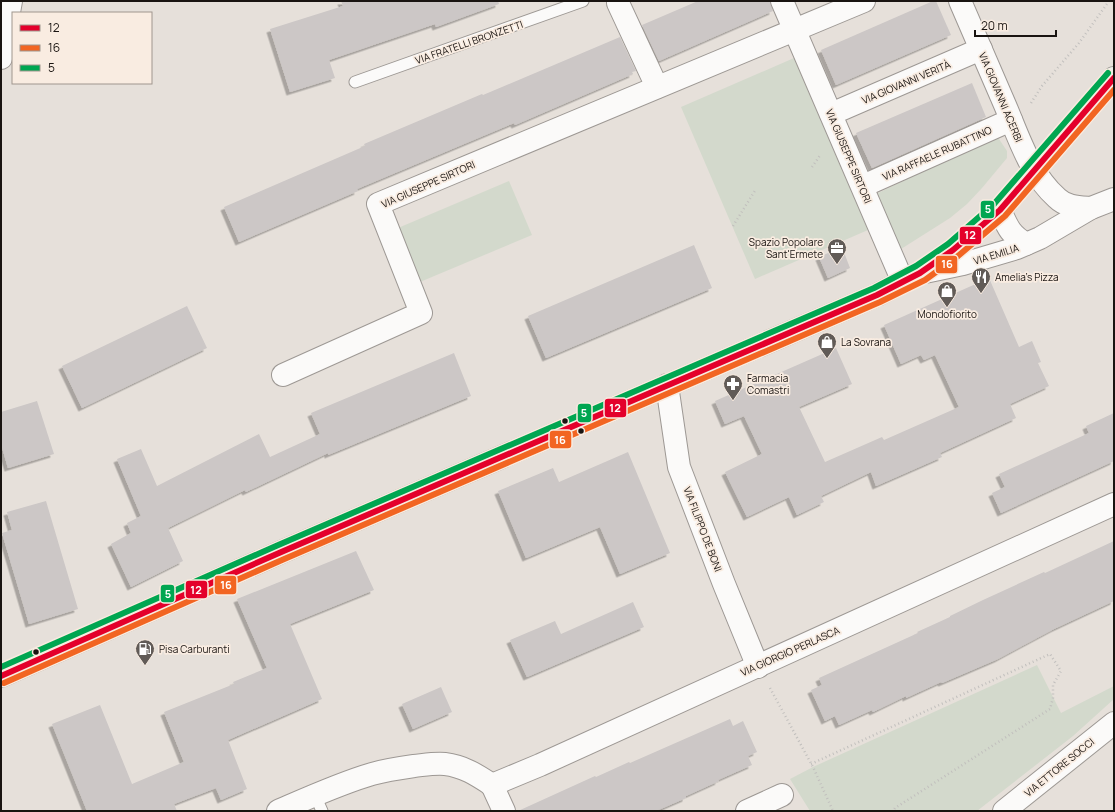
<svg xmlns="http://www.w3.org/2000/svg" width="1115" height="812" viewBox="0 0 1115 812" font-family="Manrope,sans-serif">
	<defs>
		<filter id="shadow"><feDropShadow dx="-3.5" dy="3.5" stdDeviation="0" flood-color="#0004"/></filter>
	</defs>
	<rect width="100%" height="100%" fill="#e6e0da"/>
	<g fill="#d3d9cc">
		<path d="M794 58 868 230 755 279 681 107Z"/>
		<path d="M997 136 1007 151V158L982 188 967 204 950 218 901 249 876 194Z"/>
		<path d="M509 181 532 235 420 282 398 228Z"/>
		<path d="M1037 665 1061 713 1114 686V699L1073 736 977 811H810L790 779 813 767Z"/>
	</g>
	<g fill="#ccc7c6" filter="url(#shadow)">
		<path d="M341 1H498L499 4 436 27 435 24 329 60 335 78 290 92 270 29 343 6Z"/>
		<path d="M698 1H770L773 11 659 61 642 25Z"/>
		<path d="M933 1H936L951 35 836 85 821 50Z"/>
		<path d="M620 37 636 71 632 72 633 74 515 125 514 123 357 189 358 191 239 242 224 207 365 146 364 144 482 94 483 95Z"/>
		<path d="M972 83 986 117 872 168 856 133Z"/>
		<path d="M694 245 712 288 546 358 528 316Z"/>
		<path d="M842 247 850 268 828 278 819 257Z"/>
		<path d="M989 278 1019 347 1032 341 1041 362 1038 363 1049 386 1010 404 1016 418 940 453 942 457 876 486 871 472 821 496 824 502 797 515 789 497 747 517 725 472 762 454 744 416 725 424 715 401 836 348 852 384 799 407 825 462 882 437 884 440 959 407 935 355 924 360 921 355 901 364 884 325Z"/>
		<path d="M187 306 207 348 82 408 62 366Z"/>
		<path d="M454 353 471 396 328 455V453L246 492 245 490 168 528 183 561 131 587 111 544 131 533 127 523 141 516 117 459 141 449 157 486 259 434 270 457 320 434 311 413Z"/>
		<path d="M37 401 54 454 8 468 1 444V412Z"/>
		<path d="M1114 413V461L1001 513 992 493 1005 487 999 474 1089 433 1086 426Z"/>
		<path d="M628 452 670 553 620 574 600 527 526 558 498 491 553 468 559 482Z"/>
		<path d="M46 501 78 609 29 624 2 533 12 530 7 512Z"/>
		<path d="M1114 541V601L1054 629 998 659 942 683 941 682 906 698V696L873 712 872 710 839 725 835 716 825 721 811 690 822 685 819 678 918 633 917 632 950 617V616L983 600 1044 572 1045 573Z"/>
		<path d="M356 551 374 590 290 624 322 699 228 740 247 789 221 800 216 788 174 804 177 811H87L52 724 100 705 132 784 184 762 164 712 234 684 233 682 267 668 237 599Z"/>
		<path d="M633 602 644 627 527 677 510 640 555 621 561 634Z"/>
		<path d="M441 687 452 712 413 729 402 704Z"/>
		<path d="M730 719 733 726 743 721 757 752 748 756 752 765 718 780 719 781 686 796V798L656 811H518L595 776 596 777 629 762 630 763Z"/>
	</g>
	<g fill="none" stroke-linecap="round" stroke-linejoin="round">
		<defs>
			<g id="lane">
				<path d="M355 82 583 1"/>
				<path d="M315 795 322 811"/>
			</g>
			<g id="street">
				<path d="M782 1 903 282"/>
				<path d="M960 1C975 36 990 71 1005 105 1019 138 1030 174 1057 198 1066 207 1079 207 1091 208"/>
				<path d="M618 3 657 87"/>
				<path d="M1 58 11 1"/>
				<path d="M831 114 981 49"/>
				<path d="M863 186 1011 120"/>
				<path d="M1000 210C1008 228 1010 234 1026 244"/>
				<path d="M920 273 963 264 1017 248 1040 238 1091 208 1114 199"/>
				<path d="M283 375 421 313 378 204 864 1"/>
				<path d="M667 385 679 467 724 584 758 667"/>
				<path d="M492 785 540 765 1114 504"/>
				<path d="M492 785 504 811"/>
				<path d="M278 811C308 798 341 783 372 774 386 770 400 768 414 766 424 765 435 763 445 764 463 766 477 775 492 785"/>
				<path d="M747 811 782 795"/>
				<path d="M1004 811 1114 723"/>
			</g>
			<path id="secondary" d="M1 676 279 553 877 295 920 273 953 250 1000 210 1114 78"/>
		</defs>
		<use href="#lane" stroke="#9d9894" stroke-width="13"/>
		<use href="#street" stroke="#9d9894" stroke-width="24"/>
		<use href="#secondary" stroke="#9d9894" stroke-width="24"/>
		<g stroke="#c1bfbd" stroke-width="2.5" stroke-dasharray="1 3" stroke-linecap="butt">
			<path d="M1031 103 1042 86 1079 43 1109 1"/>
			<path d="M812 167 821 154"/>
			<path d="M733 226 756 189"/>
			<path d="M770 688 813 767 833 811"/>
			<path d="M811 764 1050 654 1061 671 1053 685V698L1050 709 895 808 893 811"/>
		</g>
		<use href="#lane" stroke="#fbfaf9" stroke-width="11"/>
		<use href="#street" stroke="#fbfaf9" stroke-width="22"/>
		<use href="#secondary" stroke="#eef0ea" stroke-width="22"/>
		<defs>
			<path id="bus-1" d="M1 676 279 553 877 295 920 273 953 250 1000 210 1114 78"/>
			<path id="bus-2" d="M4 683 282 560 880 302 925 280 958 256 1005 216 1114 90"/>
			<path id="bus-3" d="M1 667 276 546 874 288 916 266 948 244 994 204 1108 73"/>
		</defs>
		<use href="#bus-1" stroke="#f9ece1" stroke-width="9"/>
		<use href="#bus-2" stroke="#f9ece1" stroke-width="9"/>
		<use href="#bus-3" stroke="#f9ece1" stroke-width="9"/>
		<use href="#bus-1" stroke="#e4002b" stroke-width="6"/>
		<use href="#bus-2" stroke="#f26522" stroke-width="6"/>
		<use href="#bus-3" stroke="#00a651" stroke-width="6"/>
	</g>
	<defs>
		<symbol id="office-pin" viewBox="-11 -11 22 30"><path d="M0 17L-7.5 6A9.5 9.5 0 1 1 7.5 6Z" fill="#615b57" stroke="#f9ece1"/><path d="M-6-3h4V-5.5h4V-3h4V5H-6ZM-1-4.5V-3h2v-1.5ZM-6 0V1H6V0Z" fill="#fff"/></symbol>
		<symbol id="restaurant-pin" viewBox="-11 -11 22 30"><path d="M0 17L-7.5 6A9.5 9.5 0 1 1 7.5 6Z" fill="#615b57" stroke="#f9ece1"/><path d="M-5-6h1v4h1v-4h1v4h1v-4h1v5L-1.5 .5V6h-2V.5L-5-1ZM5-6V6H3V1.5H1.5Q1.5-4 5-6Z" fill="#fff"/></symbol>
		<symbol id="shop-pin" viewBox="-11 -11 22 30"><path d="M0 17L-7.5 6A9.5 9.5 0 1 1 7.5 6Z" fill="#615b57" stroke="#f9ece1"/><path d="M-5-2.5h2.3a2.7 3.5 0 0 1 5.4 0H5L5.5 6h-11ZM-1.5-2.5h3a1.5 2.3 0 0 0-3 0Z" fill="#fff"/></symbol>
		<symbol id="pharmacy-pin" viewBox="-11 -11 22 30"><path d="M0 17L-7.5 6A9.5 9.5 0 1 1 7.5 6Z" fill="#615b57" stroke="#f9ece1"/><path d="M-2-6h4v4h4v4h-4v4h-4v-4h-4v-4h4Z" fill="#fff"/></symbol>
		<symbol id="fuel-pin" viewBox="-11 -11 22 30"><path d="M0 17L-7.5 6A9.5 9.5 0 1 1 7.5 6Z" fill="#615b57" stroke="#f9ece1"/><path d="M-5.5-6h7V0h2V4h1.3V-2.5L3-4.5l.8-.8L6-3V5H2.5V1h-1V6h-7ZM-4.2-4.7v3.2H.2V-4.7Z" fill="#fff"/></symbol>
	</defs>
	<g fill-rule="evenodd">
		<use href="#office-pin" x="826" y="237" width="22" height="30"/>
		<use href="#restaurant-pin" x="970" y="266" width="22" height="30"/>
		<use href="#shop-pin" x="936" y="280" width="22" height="30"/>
		<use href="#shop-pin" x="816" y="331" width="22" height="30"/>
		<use href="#pharmacy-pin" x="722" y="373" width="22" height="30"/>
		<use href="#fuel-pin" x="134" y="638" width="22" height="30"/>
	</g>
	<g fill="#191411" stroke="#f9ece1" stroke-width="1.5">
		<circle cx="565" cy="421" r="3.5"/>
		<circle cx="581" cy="431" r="3.5"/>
		<circle cx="36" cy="652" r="3.5"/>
	</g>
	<g text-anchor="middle" stroke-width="3.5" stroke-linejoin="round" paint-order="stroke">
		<g font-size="10" fill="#191411" stroke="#f9ece1">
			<text transform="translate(469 42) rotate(-19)" y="4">VIA FRATELLI BRONZETTI</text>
			<text transform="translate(906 82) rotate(-23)" y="4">VIA GIOVANNI VERITÀ</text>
			<text transform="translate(1001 97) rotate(67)" y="4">VIA GIOVANNI ACERBI</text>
			<text transform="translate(937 153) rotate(-24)" y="4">VIA RAFFAELE RUBATTINO</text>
			<text transform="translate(849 156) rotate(67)" y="4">VIA GIUSEPPE SIRTORI</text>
			<text transform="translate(428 184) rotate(-24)" y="4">VIA GIUSEPPE SIRTORI</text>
			<text transform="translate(996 254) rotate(-17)" y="4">VIA EMILIA</text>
			<text transform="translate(703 529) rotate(69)" y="4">VIA FILIPPO DE BONI</text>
			<text transform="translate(790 651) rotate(-24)" y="4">VIA GIORGIO PERLASCA</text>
			<text transform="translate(1059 767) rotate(-39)" y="4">VIA ETTORE SOCCI</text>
		</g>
		<g font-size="10" fill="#191411" stroke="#f9ece1" text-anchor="start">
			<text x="823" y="246" text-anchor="end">Spazio Popolare<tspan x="823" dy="12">Sant'Ermete</tspan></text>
			<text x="995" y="281">Amelia’s Pizza</text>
			<text x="947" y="318" text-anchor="middle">Mondofiorito</text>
			<text x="841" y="346">La Sovrana</text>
			<text x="747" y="382">Farmacia<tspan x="747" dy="12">Comastri</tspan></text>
			<text x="159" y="653">Pisa Carburanti</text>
		</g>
	</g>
	<g stroke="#f9ece1" stroke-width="1.5">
		<rect x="980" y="200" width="15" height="19" rx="4" fill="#00a651"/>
		<rect x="959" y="226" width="23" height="19" rx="4" fill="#e4002b"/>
		<rect x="935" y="255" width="23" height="19" rx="4" fill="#f26522"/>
		<rect x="604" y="398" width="23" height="20" rx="4" fill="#e4002b"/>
		<rect x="577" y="403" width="15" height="20" rx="4" fill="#00a651"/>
		<rect x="549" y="430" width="23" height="19" rx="4" fill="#f26522"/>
		<rect x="214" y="575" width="23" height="20" rx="4" fill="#f26522"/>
		<rect x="185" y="580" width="23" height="19" rx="4" fill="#e4002b"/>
		<rect x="160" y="584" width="15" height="19" rx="4" fill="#00a651"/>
	</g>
	<g font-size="11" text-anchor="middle" font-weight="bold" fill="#fff">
		<text x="988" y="213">5</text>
		<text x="970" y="239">12</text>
		<text x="947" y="268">16</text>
		<text x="615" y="412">12</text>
		<text x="584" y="417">5</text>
		<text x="560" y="444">16</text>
		<text x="226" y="589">16</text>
		<text x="196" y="594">12</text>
		<text x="168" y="598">5</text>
	</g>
	<rect width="1115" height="812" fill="none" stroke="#191411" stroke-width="4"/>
	<rect x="12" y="12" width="140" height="72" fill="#f9ece1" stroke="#9f968e"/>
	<rect x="20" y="25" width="20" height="6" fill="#e4002b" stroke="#9f968e"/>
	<text x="48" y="32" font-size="12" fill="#191411">12</text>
	<rect x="20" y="45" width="20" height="6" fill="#f26522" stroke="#9f968e"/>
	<text x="48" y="52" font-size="12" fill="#191411">16</text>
	<rect x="20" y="65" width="20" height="6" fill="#00a651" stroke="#9f968e"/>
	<text x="48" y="72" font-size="12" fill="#191411">5</text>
	<path d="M975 30v6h81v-6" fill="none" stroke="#191411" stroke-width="2"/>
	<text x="981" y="30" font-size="12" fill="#191411" stroke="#f9ece1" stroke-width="3" paint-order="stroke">20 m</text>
</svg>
